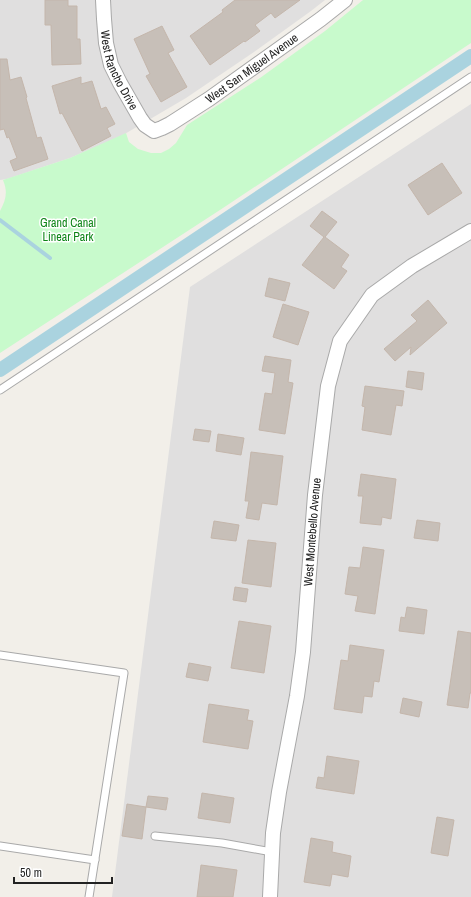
<svg xmlns="http://www.w3.org/2000/svg" width="471" height="897" viewBox="0 0 471 897" font-family="'Archivo Narrow',sans-serif">
	<rect width="100%" height="100%" fill="#f2efe9"/>
	<g fill="#e0dfdf">
		<path d="M0 0H325L311 11 254 52 186 98 123 135 70 158 7 179 0 180Z"/>
		<path d="M471 104V897H112L190 287Z"/>
	</g>
	<path fill="#c8facc" d="M363 0H471V43L223 208 0 353V211C6 200 8 192 3 180L70 158 126 133 129 142 138 149 151 153H161L169 149 176 143 187 125 260 78 325 31Z"/>
	<g fill="none" stroke-linecap="round" stroke-linejoin="round">
		<path stroke="#aad3df" stroke-width="4" d="M0 220 50 258"/>
		<path stroke="#aad3df" stroke-width="14" d="M0 370 471 56"/>
	</g>
	<g fill="#c7bfb8" stroke="#c4b6ab">
		<path d="M45 0H68V6H77V39H80L81 64 52 65 51 25H45Z"/>
		<path d="M235 0H300L275 18 271 13 255 25 260 31 245 42 244 41 210 65 190 36 223 12 222 10Z"/>
		<path d="M162 26 174 50 168 53 187 87 161 102 146 76 150 74 134 39Z"/>
		<path d="M0 59H7L10 80 21 77 27 97 26 98 37 138 41 137 48 159 14 171 10 161 17 158 9 137 7 138 4 129 0 130Z"/>
		<path d="M81 77V84L92 81 101 109 106 107 115 124 107 128 111 136 82 151 62 113 60 114 52 86Z"/>
		<path d="M442 163 462 193 428 215 408 185Z"/>
		<path d="M322 211 337 222 325 237 349 255 341 267 347 271 334 289 302 265 324 237 310 226Z"/>
		<path d="M269 278 290 283 285 301 265 296Z"/>
		<path d="M428 300 447 323 410 355 411 347 395 361 384 349 417 321 411 315Z"/>
		<path d="M283 304 309 312 298 345 273 337Z"/>
		<path d="M265 356 291 360 288 382 293 383 285 434 259 430 265 393 272 394 275 373 262 371Z"/>
		<path d="M408 371 424 373 422 390 406 387Z"/>
		<path d="M365 386 404 391 402 406 396 405 391 435 362 430 365 407 362 406Z"/>
		<path d="M195 429 211 431 209 442 193 440Z"/>
		<path d="M218 434 244 438 241 455 216 451Z"/>
		<path d="M251 452 283 456 277 505 262 503 259 520 246 518 249 501H245Z"/>
		<path d="M361 474 396 479 391 519 382 517 381 525 360 523 363 496H358Z"/>
		<path d="M417 520 440 523 438 541 414 538Z"/>
		<path d="M214 521 239 525 236 541 211 538Z"/>
		<path d="M248 540 276 543 271 587 242 583Z"/>
		<path d="M363 547 384 550 375 614 355 611 358 596 345 594 349 567 360 568Z"/>
		<path d="M235 587 248 589 246 602 233 600Z"/>
		<path d="M407 607 427 610 424 634 399 631 401 617 405 618Z"/>
		<path d="M239 621 271 626 264 673 231 668Z"/>
		<path d="M458 631 471 633V693H470L468 708 447 705Z"/>
		<path d="M350 645 384 650 379 682 374 681 372 697 364 696 362 713 334 709 341 660 348 661Z"/>
		<path d="M189 663 211 667 208 681 186 677Z"/>
		<path d="M403 698 422 702 419 717 400 713Z"/>
		<path d="M209 704 249 710 247 720 253 721 248 749 203 742Z"/>
		<path d="M327 756 359 761 354 794 316 788 318 777 324 778Z"/>
		<path d="M202 793 234 798 230 823 198 818Z"/>
		<path d="M148 796 168 798 166 810 146 807 142 839 122 836 127 804 146 807Z"/>
		<path d="M437 817 454 820 448 856 431 853Z"/>
		<path d="M311 838 333 842 332 852 351 856 348 877 332 874 330 886 304 882Z"/>
		<path d="M201 865 237 870 233 897H197Z"/>
	</g>
	<g fill="none" stroke-linecap="round" stroke-linejoin="round">
		<defs>
			<g id="lane">
				<path d="M0 390 471 77"/>
				<path d="M0 655 124 673 89 897"/>
				<path d="M155 836 222 843 272 852"/>
				<path d="M0 846 95 860"/>
			</g>
			<g id="street">
				<path id="s1" d="M103 0 104 19 106 43 111 65 120 83 140 118 145 125 154 131 162 128 170 124 209 99 321 19 345 0"/>
				<path id="s2" d="M270 897 273 833 279 792 297 696 303 652 315 495 328 386 340 341 372 295 412 266 471 231"/>
			</g>
		</defs>
		<use href="#lane" stroke="#a9a9a9" stroke-width="9"/>
		<use href="#street" stroke="#a9a9a9" stroke-width="16"/>
		<use href="#lane" stroke="#fff" stroke-width="7"/>
		<use href="#street" stroke="#fff" stroke-width="14"/>
	</g>
	<g text-anchor="middle" stroke-width="3" stroke-linejoin="round" paint-order="stroke">
		<g font-size="12" fill="#222" stroke="#fff">
			<text dy="4" stroke="none"><textPath href="#s1" startOffset="262">West San Miguel Avenue</textPath></text>
			<text dy="4" stroke="none"><textPath href="#s1" startOffset="73">West Rancho Drive</textPath></text>
			<text dy="4" stroke="none"><textPath href="#s2" startOffset="368">West Montebello Avenue</textPath></text>
		</g>
		<g font-size="12" fill="#0c8416" stroke="#fff">
			<text x="68" y="227">Grand Canal<tspan x="68" dy="14">Linear Park</tspan></text>
		</g>
	</g>
	<path d="M14 877v6h98v-6" fill="none" stroke="#222222" stroke-width="2"/>
	<text x="20" y="877" font-size="12" fill="#222222" stroke="#ffffff" stroke-width="3" paint-order="stroke">50 m</text>
</svg>
